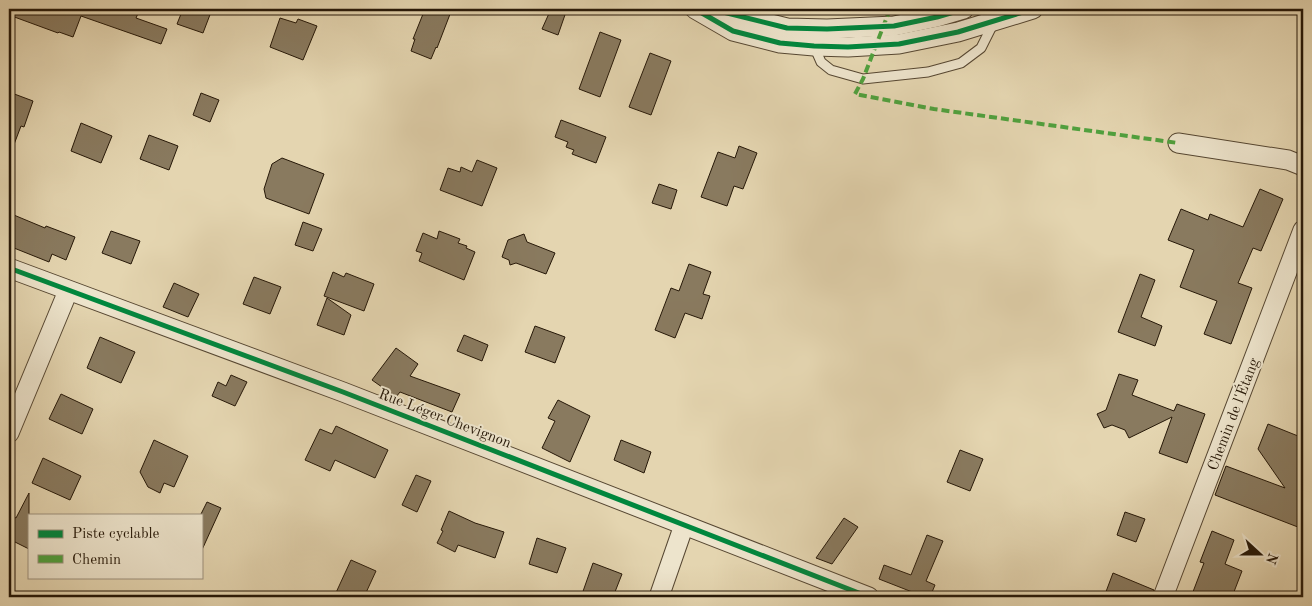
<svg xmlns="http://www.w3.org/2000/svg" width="1312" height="606" viewBox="0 0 1312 606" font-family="'Old Standard TT',serif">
	<rect width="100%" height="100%" fill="#e4d5b0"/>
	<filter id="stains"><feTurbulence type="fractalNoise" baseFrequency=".004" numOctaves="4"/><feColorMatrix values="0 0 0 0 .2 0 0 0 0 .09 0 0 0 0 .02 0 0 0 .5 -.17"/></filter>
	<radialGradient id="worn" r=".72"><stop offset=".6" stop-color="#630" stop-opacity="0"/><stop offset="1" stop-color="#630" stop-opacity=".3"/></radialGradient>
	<g fill="#897a5f" stroke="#261808">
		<path d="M9 9H140L136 18 167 29 161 44 81 16 73 37 59 32 58 33 9 15Z"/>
		<path d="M183 9H200L211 12 203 33 177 24Z"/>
		<path d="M425 9H452L437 48 436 47 431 59 411 51 415 39H413Z"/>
		<path d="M551 9H567L558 35 542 29Z"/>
		<path d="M280 18 296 23 298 19 317 26 303 60 270 47Z"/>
		<path d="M600 32 621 40 600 97 579 89Z"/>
		<path d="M650 53 671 61 651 115 629 107Z"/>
		<path d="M9 92 33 101 24 127 21 126 10 155 9 154Z"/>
		<path d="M201 93 219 100 210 122 193 115Z"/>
		<path d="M561 120 606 137 596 163 572 154 574 150 566 147 568 142 555 137Z"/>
		<path d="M81 123 112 136 101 163 71 151Z"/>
		<path d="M149 135 178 146 169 170 140 159Z"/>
		<path d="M739 146 757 153 743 189 734 186 727 206 701 197 718 152 735 158Z"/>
		<path d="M282 158 324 174 309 214 266 198 264 189 272 164Z"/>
		<path d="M477 160 497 168 482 206 440 190 448 168 460 172 461 167 472 172Z"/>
		<path d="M659 184 677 190 671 209 652 203Z"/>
		<path d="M1260 189 1283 199 1261 251 1253 248 1238 283 1252 288 1231 344 1204 334 1217 301 1180 287 1194 250 1168 240 1181 209 1208 220 1210 214 1243 227Z"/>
		<path d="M9 213 45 228 46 226 75 237 66 260 52 254 49 262 9 246Z"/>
		<path d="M303 222 322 229 313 251 295 245Z"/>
		<path d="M111 231 140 241 131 264 102 253Z"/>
		<path d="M439 231 460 239 458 243 467 246 466 248 475 252 464 280 419 261 422 253 416 251 423 233 437 239Z"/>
		<path d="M524 234 527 242 555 253 546 274 516 263 510 265 509 260 502 257 508 240Z"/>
		<path d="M689 264 711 272 703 294 710 296 702 319 685 313 675 338 655 330 671 288 679 291Z"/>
		<path d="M333 272 344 277 346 273 374 284 364 311 324 296Z"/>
		<path d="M1140 274 1155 280 1141 317 1162 326 1155 346 1118 332Z"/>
		<path d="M254 277 281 287 270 314 243 304Z"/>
		<path d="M174 283 199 294 188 317 163 307Z"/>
		<path d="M327 298 351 315 344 335 317 325Z"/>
		<path d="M535 326 565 337 555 363 525 352Z"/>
		<path d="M464 335 488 345 482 361 457 351Z"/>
		<path d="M100 337 135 352 121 383 87 368Z"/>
		<path d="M396 348 418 364 410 376 460 394 452 412 400 392 396 397 372 380Z"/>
		<path d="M1119 374 1138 380 1132 395 1174 411 1177 404 1205 414 1187 463 1159 453 1172 417 1129 438 1125 430 1112 425 1104 428 1097 414 1106 410Z"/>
		<path d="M231 375 247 382 235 406 212 396 218 382 226 386Z"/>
		<path d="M61 394 93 409 82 434 49 419Z"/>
		<path d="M558 400 590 416 570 462 542 448 555 421 548 418Z"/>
		<path d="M1268 424 1303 438V529L1215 495 1226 466 1285 488 1258 449Z"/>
		<path d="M336 426 388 450 375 478 335 460 330 471 305 460 320 429 332 434Z"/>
		<path d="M154 440 188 456 174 487 164 483 160 493 148 487 140 472Z"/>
		<path d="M621 440 651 452 644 473 614 460Z"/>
		<path d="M960 450 983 459 970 491 947 482Z"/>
		<path d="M43 458 81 476 70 500 32 483Z"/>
		<path d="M416 475 431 481 417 512 402 505Z"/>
		<path d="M29 493V549L9 539V529L14 517 16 518Z"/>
		<path d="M207 502 221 508 201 552V514Z"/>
		<path d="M449 511 475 523 504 532 495 558 458 545 455 552 437 543 443 531 441 530Z"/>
		<path d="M1125 512 1145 519 1136 542 1117 535Z"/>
		<path d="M844 518 858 527 832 564 816 558Z"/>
		<path d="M1212 531 1234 540 1225 564 1242 571 1232 597H1191L1204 563 1200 562Z"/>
		<path d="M927 535 943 541 926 581 935 585 930 597H925L879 579 884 565 911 575Z"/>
		<path d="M537 538 566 548 557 573 529 564Z"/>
		<path d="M351 560 376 571 364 597H334Z"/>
		<path d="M593 563 622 574 613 597H581Z"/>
		<path d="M1113 573 1154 590 1152 597H1104Z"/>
	</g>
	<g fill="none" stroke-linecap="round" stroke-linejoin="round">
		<defs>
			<path id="lane" d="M814 46 821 62 831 70 863 79 928 72 961 63 981 48 994 22"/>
			<g id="street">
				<path d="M695 9 733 31 780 43 814 46 848 47 899 44 958 32 1033 9"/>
				<path d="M711 9 787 28 827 29 894 26 937 17 964 9"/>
				<path d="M1178 143 1288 160 1303 166"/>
				<path d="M9 268 343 392 869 597"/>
				<path d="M9 433 68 291"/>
				<path d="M659 597 684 525"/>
				<path d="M1163 597 1303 230"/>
			</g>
		</defs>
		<use href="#lane" stroke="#564732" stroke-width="11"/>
		<use href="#street" stroke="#564732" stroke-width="21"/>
		<use href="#lane" stroke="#ede4cc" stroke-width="9"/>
		<use href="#street" stroke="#ede4cc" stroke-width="19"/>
		<path stroke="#50a13e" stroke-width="4" stroke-dasharray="8 4" stroke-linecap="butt" d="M890 9 863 79 855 94 934 109 1178 143"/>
		<defs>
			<g id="cycleway">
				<path d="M695 9 733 31 780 43 814 46 848 47 899 44 958 32 1033 9"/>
				<path d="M711 9 787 28 827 29 894 26 937 17 964 9"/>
				<path d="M9 268 343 392 869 597"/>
			</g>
		</defs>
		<use href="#cycleway" stroke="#ede4cc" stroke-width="8"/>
		<use href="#cycleway" stroke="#00873e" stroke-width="5"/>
	</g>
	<g text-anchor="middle" stroke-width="4" stroke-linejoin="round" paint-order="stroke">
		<g font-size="15" fill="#261808" stroke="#ede4cc">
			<text transform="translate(1233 414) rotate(-69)" y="5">Chemin de l'Étang</text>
			<text transform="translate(445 418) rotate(21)" y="5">Rue Léger Chevignon</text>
		</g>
	</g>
	<rect width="1312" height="606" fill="none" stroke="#e4d5b0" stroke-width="30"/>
	<rect x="10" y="10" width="1292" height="586" fill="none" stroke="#261808" stroke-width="2.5"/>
	<rect x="15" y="15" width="1282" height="576" fill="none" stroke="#261808"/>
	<rect x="28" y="514" width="175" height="65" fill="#ede4cc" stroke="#9d927e"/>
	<rect x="38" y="530" width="25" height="8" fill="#00873e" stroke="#9d927e"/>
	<text x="72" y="538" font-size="15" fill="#261808">Piste cyclable</text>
	<rect x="38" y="555" width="25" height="8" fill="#50a13e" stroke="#9d927e"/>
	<text x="72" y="564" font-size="15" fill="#261808">Chemin</text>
	<g transform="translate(1260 554) rotate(111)" stroke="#ede4cc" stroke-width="4" paint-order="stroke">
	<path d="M0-4L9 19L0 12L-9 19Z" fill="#261808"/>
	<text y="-8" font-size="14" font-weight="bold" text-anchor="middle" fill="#261808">N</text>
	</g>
	<rect width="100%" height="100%" filter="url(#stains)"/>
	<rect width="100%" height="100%" fill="url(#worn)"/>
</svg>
